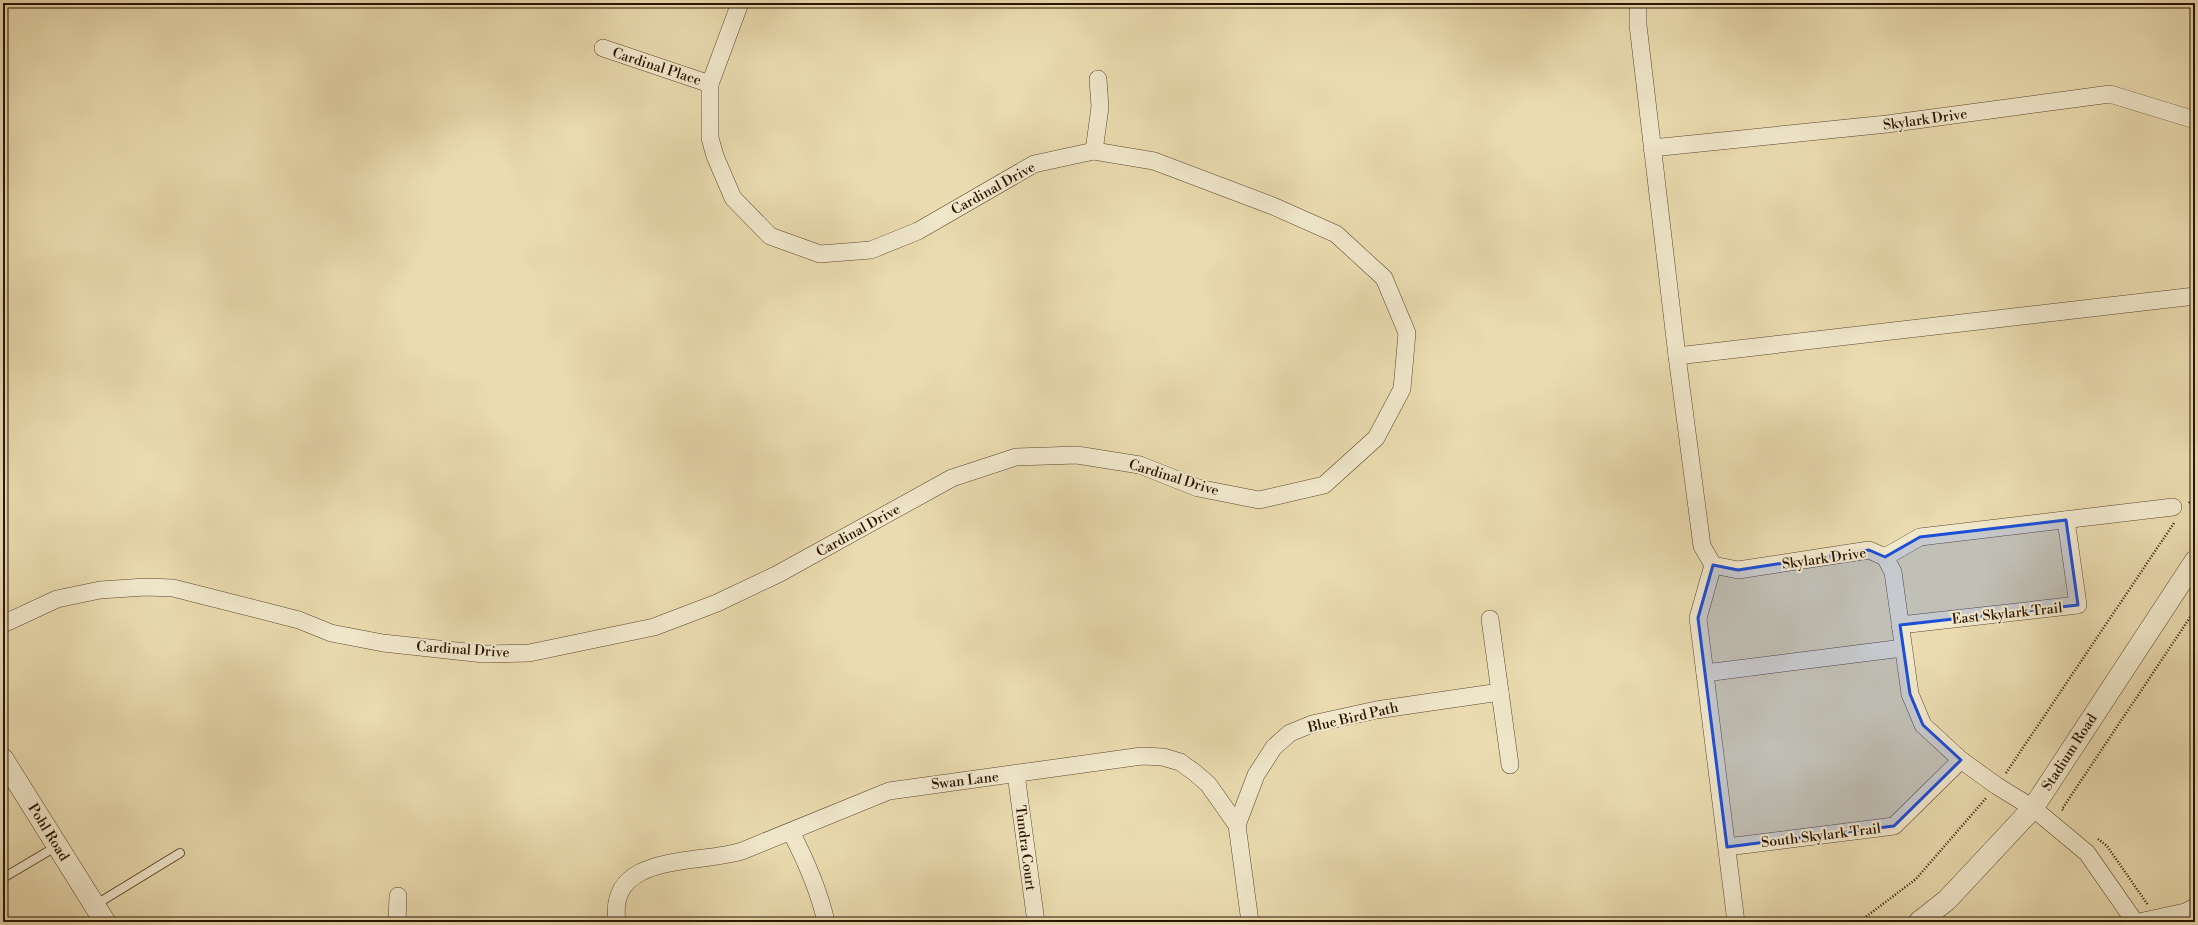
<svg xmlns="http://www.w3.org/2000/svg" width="2198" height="925" viewBox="0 0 2198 925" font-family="'Libre Bodoni',serif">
	<rect width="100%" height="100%" fill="#eadcb0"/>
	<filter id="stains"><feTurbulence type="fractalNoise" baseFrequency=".005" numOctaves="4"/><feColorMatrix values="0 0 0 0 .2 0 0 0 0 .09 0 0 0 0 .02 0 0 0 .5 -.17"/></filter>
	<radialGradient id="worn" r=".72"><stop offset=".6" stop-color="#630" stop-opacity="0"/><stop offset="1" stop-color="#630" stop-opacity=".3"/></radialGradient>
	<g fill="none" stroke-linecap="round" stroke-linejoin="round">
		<defs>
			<g id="service">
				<path d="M3 878 57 846"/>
				<path d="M95 905 180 853"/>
			</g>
			<g id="minor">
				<path d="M1638 3V25L1677 356 1702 546 1713 565 1738 570 1869 550 1885 557 1893 572 1910 694 1923 725 1961 760 1997 786 2033 808 2087 853 2135 922"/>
				<path d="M603 48 710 84"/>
				<path d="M1652 148 1887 124 2110 94 2195 120"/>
				<path d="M1094 151 1100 107 1098 79"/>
				<path d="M1677 356 2195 296"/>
				<path d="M1885 557 1920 537 2173 507"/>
				<path d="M1713 565 1698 618 1736 922"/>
				<path d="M1490 619 1510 765"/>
				<path d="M3 624 57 599 100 590 146 587 173 588 299 620 331 633 383 643 484 654 529 653 654 627 717 603 778 574 952 478 1016 457 1077 455 1140 465 1198 488 1259 500 1324 485 1376 438 1402 389 1407 333 1384 278 1336 234 1273 206 1154 161 1094 151 1034 164 918 231 871 250 820 254 770 236 733 198 715 156 710 138V84L740 3"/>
				<path d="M1900 625 2078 605 2066 520"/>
				<path d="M1705 673 1903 648"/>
				<path d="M1016 774 1036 922"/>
				<path d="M1237 825 1256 775 1274 747 1290 733 1312 724 1376 710 1500 692"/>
				<path d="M791 832C806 861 819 890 826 922"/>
				<path d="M1727 847 1894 826 1961 760"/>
				<path d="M397 922 398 896"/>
				<path d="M617 922C607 852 697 865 742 851L889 791 1142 756 1163 757 1180 762 1194 772 1208 784 1237 825 1250 922"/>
				<path d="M2139 922 2185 912 2195 907"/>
			</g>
			<g id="tertiary">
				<path d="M3 759 105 922"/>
				<path d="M1919 922 1947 900 2033 808 2195 561"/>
			</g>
		</defs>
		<use href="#service" stroke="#5a452c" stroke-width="10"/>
		<use href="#minor" stroke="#5a452c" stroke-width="18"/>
		<use href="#tertiary" stroke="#5a452c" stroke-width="22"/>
		<g stroke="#2a1300" stroke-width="2.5" stroke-dasharray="1 2" stroke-linecap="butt">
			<path d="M2189 503 2195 496"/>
			<path d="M2006 773 2174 523"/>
			<path d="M2063 810 2062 809 2195 610"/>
			<path d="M2098 839 2107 846 2148 905"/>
			<path d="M1859 922 1916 879 1987 797"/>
		</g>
		<use href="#service" stroke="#f1e8cc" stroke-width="8"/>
		<use href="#minor" stroke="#f1e8cc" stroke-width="17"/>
		<use href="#tertiary" stroke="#f1e8cc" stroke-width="21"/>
	</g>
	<path fill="#1d4ed8" fill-opacity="0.2" stroke="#1d4ed8" stroke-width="3" stroke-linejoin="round" d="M2066 520 2078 605 1900 625 1910 694 1923 725 1961 760 1894 826 1727 847 1698 618 1713 565 1738 570 1869 550 1885 557 1920 537Z"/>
	<g text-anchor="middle" stroke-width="4" stroke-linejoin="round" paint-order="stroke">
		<g font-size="14" fill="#2a1300" stroke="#f1e8cc">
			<text transform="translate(657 66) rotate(18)" y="5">Cardinal Place</text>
			<text transform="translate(1925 119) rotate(-8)" y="5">Skylark Drive</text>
			<text transform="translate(993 188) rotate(-29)" y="5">Cardinal Drive</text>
			<text transform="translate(1174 477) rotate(17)" y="5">Cardinal Drive</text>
			<text transform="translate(858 530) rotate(-29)" y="5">Cardinal Drive</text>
			<text transform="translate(1824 558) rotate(-8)" y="5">Skylark Drive</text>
			<text transform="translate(2007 613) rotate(-6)" y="5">East Skylark Trail</text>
			<text transform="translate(463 649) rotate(4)" y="5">Cardinal Drive</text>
			<text transform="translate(1353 717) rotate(-13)" y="5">Blue Bird Path</text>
			<text transform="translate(2069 752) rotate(-57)" y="5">Stadium Road</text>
			<text transform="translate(965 780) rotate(-7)" y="5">Swan Lane</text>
			<text transform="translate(49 832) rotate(58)" y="5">Pohl Road</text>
			<text transform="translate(1821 835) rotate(-7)" y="5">South Skylark Trail</text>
			<text transform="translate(1026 848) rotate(83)" y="5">Tundra Court</text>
		</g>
	</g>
	<rect width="2198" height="925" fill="none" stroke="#eadcb0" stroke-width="16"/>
	<rect x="4" y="4" width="2190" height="917" fill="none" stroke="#2a1300" stroke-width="2"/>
	<rect x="8" y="8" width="2182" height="909" fill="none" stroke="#2a1300"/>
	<rect width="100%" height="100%" filter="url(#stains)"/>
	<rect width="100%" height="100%" fill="url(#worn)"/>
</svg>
